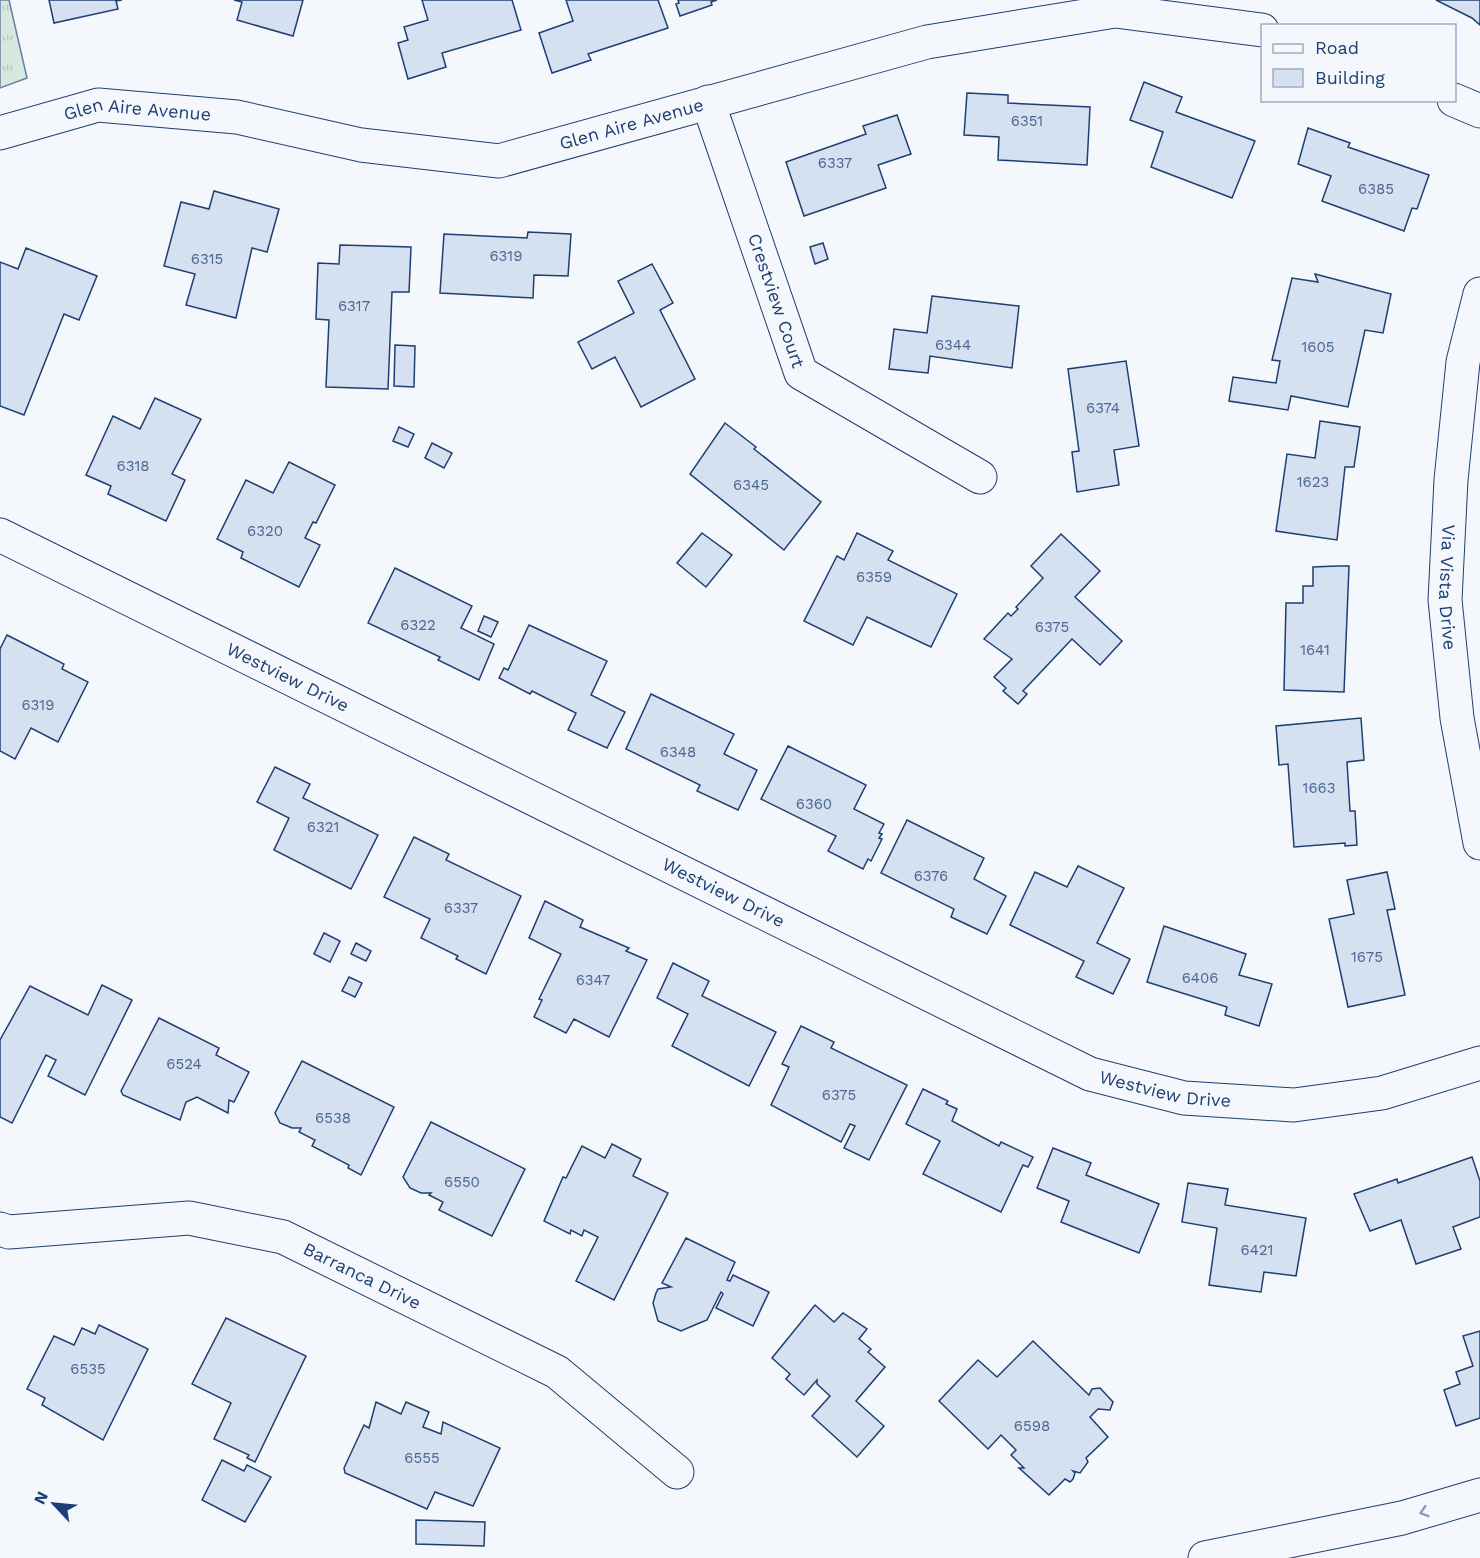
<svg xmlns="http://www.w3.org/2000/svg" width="1480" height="1558" viewBox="0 0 1480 1558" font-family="'Work Sans',sans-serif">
	<defs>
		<pattern id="park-tufts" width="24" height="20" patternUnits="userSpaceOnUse" patternTransform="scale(1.5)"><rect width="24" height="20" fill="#d7e8df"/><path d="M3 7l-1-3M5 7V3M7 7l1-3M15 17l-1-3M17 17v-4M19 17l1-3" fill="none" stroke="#b8c8c3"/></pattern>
	</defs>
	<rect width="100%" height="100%" fill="#f4f7fb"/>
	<path fill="url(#park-tufts)" stroke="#687fa3" stroke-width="1.5" d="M0 0H9L27 78 0 88Z"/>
	<g fill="#d5e0f0" stroke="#1d3f73" stroke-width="1.5">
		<path d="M49 0H122L116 1 118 9 54 23Z"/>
		<path d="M234 0H303L293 36 237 20 242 2Z"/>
		<path d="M422 0H512L521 30 442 53 446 67 408 79 398 43 408 40 404 27 428 20Z"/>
		<path d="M566 0H658L668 28 588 54 591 60 552 73 539 33 573 21Z"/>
		<path d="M678 0H717L711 2 712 5 680 16 676 4 679 3Z"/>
		<path d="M1436 0H1480V25L1472 18Z"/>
		<path d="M1144 82 1182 97 1176 112 1255 141 1232 198 1151 167 1163 132 1130 120Z"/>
		<path d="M967 93 1008 95V103L1090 107 1087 165 998 160 999 137 964 135Z"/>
		<path d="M897 115 911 154 878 165 886 188 804 216 786 162 866 134 863 126Z"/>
		<path d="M1308 128 1350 143 1348 147 1429 175 1417 209 1412 208 1404 231 1322 201 1331 176 1298 164Z"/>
		<path d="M214 191 279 209 267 252 252 248 236 318 186 305 195 274 164 266 181 202 209 209Z"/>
		<path d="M528 232 571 234 568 276 534 275 533 298 440 293 444 234 527 238Z"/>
		<path d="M823 243 828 259 815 264 810 247Z"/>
		<path d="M340 245 411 247 409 292H392L388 389 326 387 329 320 316 319 318 263 339 264Z"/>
		<path d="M26 248 97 276 79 320 64 314 24 415 0 406V262L18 269Z"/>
		<path d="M652 264 673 303 660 310 695 379 641 407 615 357 592 369 578 342 634 313 618 281Z"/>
		<path d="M1315 274 1391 294 1383 333 1365 330 1348 407 1291 396 1288 410 1229 401 1233 377 1276 383 1280 361 1272 360 1292 278 1318 282Z"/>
		<path d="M932 296 1019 306 1012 368 930 356 928 373 889 369 894 329 927 333Z"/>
		<path d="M395 345 415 346 414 387 394 386Z"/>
		<path d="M1126 361 1139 446 1114 450 1119 485 1077 492 1072 452 1079 451 1068 369Z"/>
		<path d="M155 398 201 419 172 474 185 480 166 521 108 494 111 486 86 475 113 416 140 429Z"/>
		<path d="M1320 421 1360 427 1354 467H1345L1337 540 1276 531 1287 454 1315 458Z"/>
		<path d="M725 423 756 447 754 449 821 502 784 550 690 474Z"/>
		<path d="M399 427 414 434 408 447 393 441Z"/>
		<path d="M432 443 452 453 444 468 425 458Z"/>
		<path d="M289 462 335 485 316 523 313 522 305 538 320 545 299 587 241 558 243 552 217 539 246 480 273 493Z"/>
		<path d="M702 533 732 555 706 587 677 563Z"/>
		<path d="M857 533 893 551 888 560 957 594 931 647 867 617 853 645 804 621 837 556 844 560Z"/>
		<path d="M1061 534 1100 571 1075 597 1122 641 1100 665 1072 639 1023 691 1027 694 1018 704 1003 691 1006 688 994 677 1012 659 984 639 1008 613 1011 616 1018 609 1016 607 1043 578 1031 566Z"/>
		<path d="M1337 566H1349L1344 692 1284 690 1286 603H1303V586H1313V567Z"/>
		<path d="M395 568 472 606 461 628 494 644 479 680 438 660 440 657 368 623Z"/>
		<path d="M484 616 498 622 491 637 478 631Z"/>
		<path d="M529 625 607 661 591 695 625 712 607 748 568 730 576 713 532 691 530 694 499 678 504 668 508 670Z"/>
		<path d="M7 635 64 664 62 669 88 682 58 742 31 728 15 759 0 751V649Z"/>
		<path d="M651 694 734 734 724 754 757 770 738 810 697 791 700 785 626 749Z"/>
		<path d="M1361 718 1364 760 1347 762 1350 811H1355L1357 845 1345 846V843L1294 847 1288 764 1279 765 1276 726Z"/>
		<path d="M788 746 866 785 854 809 884 824 879 833 882 834 879 838 882 839 871 861 868 859 863 869 828 851 836 836 761 799Z"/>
		<path d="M275 767 310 784 303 798 378 835 351 889 274 850 289 818 257 802Z"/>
		<path d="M907 820 984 858 974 879 1006 896 987 934 951 917 954 909 881 873Z"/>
		<path d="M414 837 449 854 446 860 521 896 486 974 456 959 458 956 421 938 430 919 384 897Z"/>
		<path d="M1078 866 1124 888 1097 943 1130 959 1113 994 1076 977 1084 961 1010 925 1035 872 1067 887Z"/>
		<path d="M1387 872 1395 909 1387 910 1405 995 1348 1007 1329 919 1354 914 1347 880Z"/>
		<path d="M545 901 583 920 580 927 629 948 626 951 647 960 609 1037 574 1019 566 1033 534 1017 542 1000 539 999 561 954 529 938Z"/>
		<path d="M1164 926 1246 954 1239 975 1272 984 1259 1026 1225 1015 1227 1007 1147 982Z"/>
		<path d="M324 933 340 941 330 962 314 954Z"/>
		<path d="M356 943 371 951 366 961 351 954Z"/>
		<path d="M673 963 709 981 702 996 776 1032 749 1086 672 1046 688 1014 657 998Z"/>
		<path d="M349 977 362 983 355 997 342 991Z"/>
		<path d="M102 985 132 1000 85 1095 48 1076 56 1060 46 1055 12 1123 0 1117V1040L30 986 88 1015Z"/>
		<path d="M159 1018 219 1048 216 1055 249 1072 234 1102 229 1100 228 1113 197 1097 186 1102 180 1120 123 1095 121 1091Z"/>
		<path d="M801 1026 834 1042 831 1048 907 1085 869 1160 844 1148 855 1126 850 1124 841 1142 771 1105 789 1067 782 1064Z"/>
		<path d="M302 1061 394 1107 361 1175 348 1168 349 1165 312 1146 315 1140 299 1132 301 1128H292L280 1123 275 1113Z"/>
		<path d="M923 1089 948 1101 946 1104 957 1109 952 1121 999 1146 1001 1142 1033 1157 1028 1167 1023 1165 1001 1212 923 1174 940 1141 906 1124Z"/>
		<path d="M431 1122 525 1169 492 1236 439 1210 443 1202 429 1195 431 1193H421L410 1188 403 1177Z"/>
		<path d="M612 1144 641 1159 633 1176 668 1193 614 1300 576 1281 598 1237 584 1230 582 1236 571 1230 570 1234 544 1221 563 1177 566 1178 582 1146 605 1158Z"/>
		<path d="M1053 1148 1091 1163 1086 1175 1159 1204 1139 1253 1061 1222 1069 1201 1037 1188Z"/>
		<path d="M1472 1157 1480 1181V1217L1453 1227 1461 1249 1416 1264 1401 1220 1370 1231 1354 1194 1397 1179 1398 1183Z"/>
		<path d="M1188 1183 1228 1189 1225 1205 1306 1218 1296 1276 1264 1272 1261 1292 1209 1285 1217 1228 1182 1222Z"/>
		<path d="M686 1238 735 1262 727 1280 730 1281 733 1275 769 1292 753 1326 716 1308 723 1294 721 1292 707 1320 697 1324 681 1331 658 1321 653 1303 656 1293 658 1289 671 1287 662 1283Z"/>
		<path d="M815 1305 834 1322 843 1313 867 1329 859 1339 871 1349 868 1352 885 1367 856 1401 884 1426 857 1457 812 1416 830 1396 817 1384V1380L804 1395 786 1379 790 1374 772 1358Z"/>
		<path d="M226 1318 306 1356 255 1462 247 1458 249 1455 214 1439 231 1403 192 1384Z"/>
		<path d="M99 1325 148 1349 103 1440 42 1405 45 1398 27 1389 54 1336 74 1345 82 1328 95 1334Z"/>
		<path d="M1480 1331V1418L1456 1426 1444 1390 1460 1384 1456 1372 1473 1366 1463 1336Z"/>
		<path d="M1033 1341 1089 1395 1092 1389 1100 1388 1113 1402 1110 1410 1098 1409 1090 1417 1108 1437 1086 1458 1088 1462 1080 1473 1073 1471 1075 1473 1073 1479 1070 1482 1065 1479 1049 1495 1019 1468H1024L1011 1455 1016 1450 1001 1435 988 1449 939 1401 978 1360 997 1377Z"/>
		<path d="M376 1402 401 1414 406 1402 429 1412 423 1427 441 1434 443 1422 500 1448 473 1506 435 1492 427 1509 345 1473 344 1468 364 1425 369 1428Z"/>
		<path d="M222 1460 244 1471 247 1465 271 1477 245 1522 202 1500Z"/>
		<path d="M416 1520 485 1522 484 1546 416 1544Z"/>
	</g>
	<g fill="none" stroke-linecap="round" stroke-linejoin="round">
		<defs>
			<g id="minor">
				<path d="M1454 100 1480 111"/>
				<path id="s1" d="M708 102 801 373 980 477"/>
				<path id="s2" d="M0 133 98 105 237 117 361 145 499 161 927 42 1115 11 1262 30"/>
				<path id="s3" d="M0 535 1090 1074 1184 1098 1294 1105 1382 1093 1480 1063"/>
				<path id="s4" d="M0 1229 9 1232 189 1218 283 1237 557 1372 677 1472"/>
			</g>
			<g id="tertiary">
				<path id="s5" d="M1480 294 1463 362 1451 480 1445 600 1457 718 1480 843"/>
			</g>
			<path id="primary" d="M1205 1558 1402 1518 1480 1495"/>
		</defs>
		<use href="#minor" stroke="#1d3f73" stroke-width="35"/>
		<use href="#tertiary" stroke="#1d3f73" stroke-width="35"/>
		<use href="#primary" stroke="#1d3f73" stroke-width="35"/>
		<use href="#minor" stroke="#f4f7fb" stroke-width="33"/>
		<use href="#tertiary" stroke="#f4f7fb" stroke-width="33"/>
		<use href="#primary" stroke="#f4f7fb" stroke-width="33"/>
	</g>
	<defs><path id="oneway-chevron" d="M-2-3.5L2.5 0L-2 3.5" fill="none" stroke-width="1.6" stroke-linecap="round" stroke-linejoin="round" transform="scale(1.5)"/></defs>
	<use stroke="#889bb7" href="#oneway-chevron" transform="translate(1424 1512) rotate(163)"/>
	<g text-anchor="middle" stroke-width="4.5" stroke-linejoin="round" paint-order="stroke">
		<g font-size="15" fill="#4b6792">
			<text x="1027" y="126">6351</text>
			<text x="835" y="168">6337</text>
			<text x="1376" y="194">6385</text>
			<text x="506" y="261">6319</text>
			<text x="207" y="264">6315</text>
			<text x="354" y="311">6317</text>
			<text x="953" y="350">6344</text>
			<text x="1318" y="352">1605</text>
			<text x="1103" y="413">6374</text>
			<text x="133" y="471">6318</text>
			<text x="1313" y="487">1623</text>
			<text x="751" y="490">6345</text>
			<text x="265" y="536">6320</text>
			<text x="874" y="582">6359</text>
			<text x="418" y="630">6322</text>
			<text x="1052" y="632">6375</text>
			<text x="1315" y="655">1641</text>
			<text x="38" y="710">6319</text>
			<text x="678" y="757">6348</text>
			<text x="1319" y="793">1663</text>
			<text x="814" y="809">6360</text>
			<text x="323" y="832">6321</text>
			<text x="931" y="881">6376</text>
			<text x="461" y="913">6337</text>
			<text x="1367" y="962">1675</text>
			<text x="1200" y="983">6406</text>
			<text x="593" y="985">6347</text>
			<text x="184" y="1069">6524</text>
			<text x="839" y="1100">6375</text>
			<text x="333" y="1123">6538</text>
			<text x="462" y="1187">6550</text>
			<text x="1257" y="1255">6421</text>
			<text x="88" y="1374">6535</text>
			<text x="1032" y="1431">6598</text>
			<text x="422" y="1463">6555</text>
		</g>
		<g font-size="18" fill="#1d3f73" stroke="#f4f7fb">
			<text dy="6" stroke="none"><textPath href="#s2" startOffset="141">Glen Aire Avenue</textPath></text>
			<text dy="6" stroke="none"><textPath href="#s2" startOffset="645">Glen Aire Avenue</textPath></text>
			<text dy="6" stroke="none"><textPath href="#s1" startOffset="210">Crestview Court</textPath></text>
			<text dy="6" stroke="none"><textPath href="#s5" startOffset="296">Via Vista Drive</textPath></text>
			<text dy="6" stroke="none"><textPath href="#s3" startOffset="321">Westview Drive</textPath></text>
			<text dy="6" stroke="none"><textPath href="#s3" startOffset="807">Westview Drive</textPath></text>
			<text dy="6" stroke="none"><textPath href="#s3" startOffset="1293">Westview Drive</textPath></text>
			<text dy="6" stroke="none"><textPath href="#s4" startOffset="374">Barranca Drive</textPath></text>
		</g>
	</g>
	<rect x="1261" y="24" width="195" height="78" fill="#f4f7fb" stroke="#9eadc5" stroke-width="1.5"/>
	<rect x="1273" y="44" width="30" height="9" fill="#f4f7fb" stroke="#9eadc5" stroke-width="1.5"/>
	<text x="1315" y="54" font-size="18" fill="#1d3f73">Road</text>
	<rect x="1273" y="69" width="30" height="18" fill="#d5e0f0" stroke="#9eadc5" stroke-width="1.5"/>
	<text x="1315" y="84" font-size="18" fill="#1d3f73">Building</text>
	<g transform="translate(54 1504) rotate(296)" stroke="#f4f7fb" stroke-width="4.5" paint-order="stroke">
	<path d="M0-4.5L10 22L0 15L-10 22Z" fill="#1d3f73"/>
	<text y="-9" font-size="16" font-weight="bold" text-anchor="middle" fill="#1d3f73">N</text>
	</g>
</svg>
